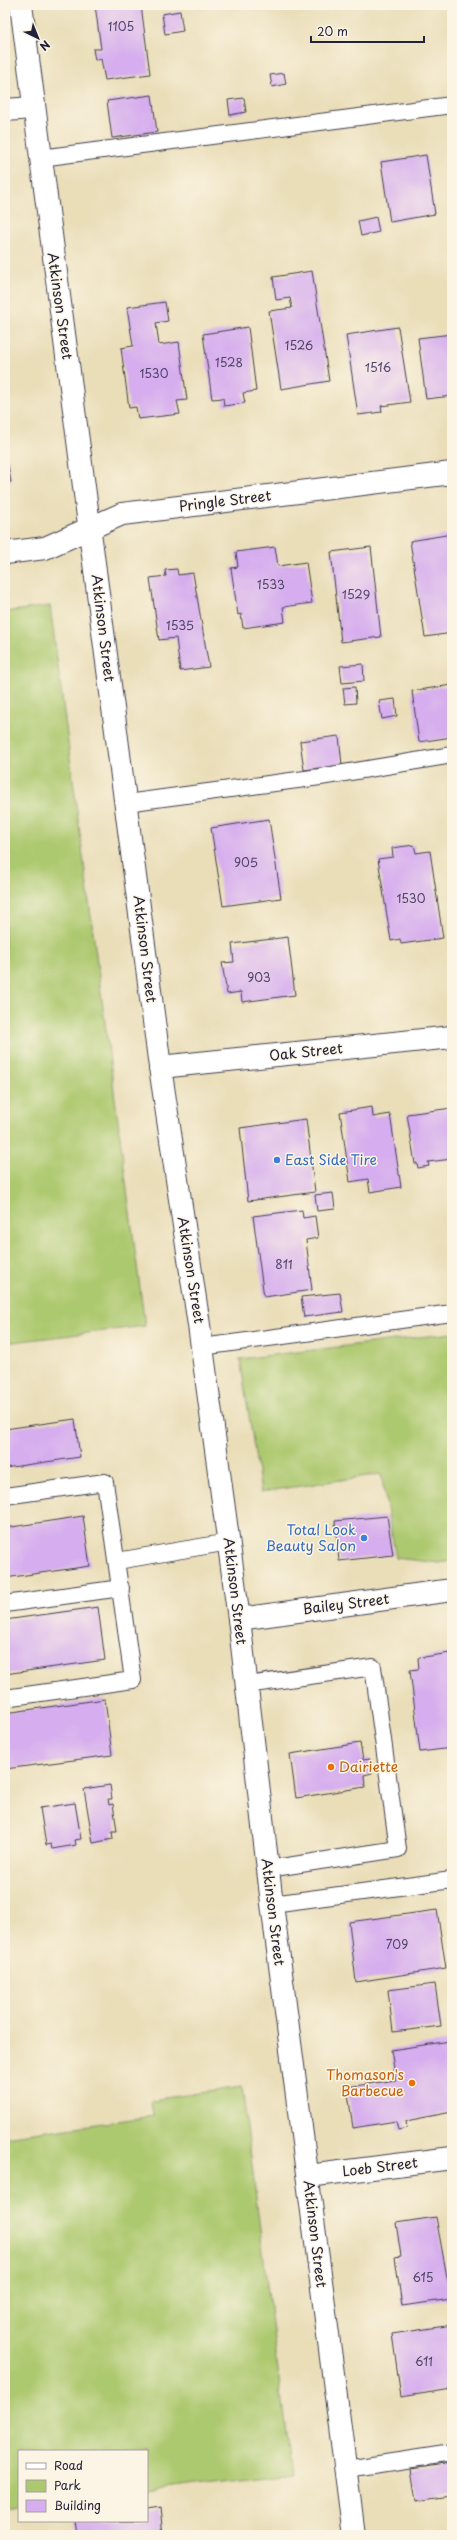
<svg xmlns="http://www.w3.org/2000/svg" width="457" height="2540" viewBox="0 0 457 2540" font-family="'Playpen Sans',sans-serif">
	<rect width="100%" height="100%" fill="#fcf5e5"/>
	<filter id="ink" filterUnits="userSpaceOnUse"><feTurbulence type="fractalNoise" baseFrequency=".025" numOctaves="2"/><feDisplacementMap in="SourceGraphic" scale="8" xChannelSelector="R" yChannelSelector="G"/><feConvolveMatrix kernelMatrix="1 2 1 2 8 2 1 2 1" color-interpolation-filters="sRGB"/></filter>
	<filter id="wash" filterUnits="userSpaceOnUse"><feTurbulence type="fractalNoise" baseFrequency=".012" numOctaves="4" result="noise"/><feDisplacementMap in="SourceGraphic" scale="16" xChannelSelector="R" yChannelSelector="G"/><feGaussianBlur stdDeviation="0.9" result="paint"/><feColorMatrix in="noise" values="0 0 0 0 0 0 0 0 0 0 0 0 0 0 0 0 0 1.4 0 .05"/><feComposite in="paint" operator="in"/></filter>
	<g filter="url(#wash)">
		<rect width="100%" height="100%" fill="#eadeb9"/>
		<g fill="#adc96f" stroke="#687655">
			<path d="M50 606 145 1326 5 1343V612Z"/>
			<path d="M452 1333V1561L439 1563 396 1558 381 1474 261 1492 240 1359Z"/>
			<path d="M242 2087 291 2473 147 2490V2451H19V2505L5 2507V2137L153 2116 151 2100Z"/>
		</g>
		<g id="blocks">
			<g fill="#d6adee">
				<path d="M95 5H141L150 74 105 80 101 59 95 60 93 49H101Z"/>
				<path d="M180 11 183 31 165 34 162 14Z"/>
				<path d="M284 73 286 84 272 87 270 75Z"/>
				<path d="M152 95 157 132 112 138 107 101Z"/>
				<path d="M244 98 246 112 230 115 228 100Z"/>
				<path d="M426 155 435 214 390 222 381 162Z"/>
				<path d="M376 217 379 232 361 236 358 221Z"/>
				<path d="M312 271 329 381 281 389 269 311 292 308 290 298 276 300 273 277Z"/>
				<path d="M165 302 168 321 156 323 159 345 179 342 187 400 177 401 180 414 138 419 136 407 129 408 121 348 133 346 127 307Z"/>
				<path d="M248 327 256 391 243 393 245 403 224 406 223 398 212 399 203 334Z"/>
				<path d="M398 327 410 402 381 406 382 412 358 415 346 335Z"/>
				<path d="M452 334V396L426 399 418 338Z"/>
				<path d="M5 465H8L11 482 5 483Z"/>
				<path d="M452 534V633L425 637 410 541Z"/>
				<path d="M275 547 278 566 306 562 312 603 283 607 285 622 243 628 241 614 238 615 231 568 238 567 236 552Z"/>
				<path d="M371 547 381 637 341 642 331 552Z"/>
				<path d="M177 569 178 575 193 573 209 667 180 671 176 638 159 640 150 578 166 576 165 570Z"/>
				<path d="M363 664 364 681 342 683 340 666Z"/>
				<path d="M452 685V737L419 742 412 691Z"/>
				<path d="M355 687 356 703 345 704 343 688Z"/>
				<path d="M395 699 397 716 382 719 379 701Z"/>
				<path d="M339 736 342 765 304 770 300 741Z"/>
				<path d="M269 819 281 898 223 906 211 828Z"/>
				<path d="M414 845 416 853 430 851 443 938 401 944 400 939 391 941 378 859 393 857 392 848Z"/>
				<path d="M288 937 295 995 242 1002 241 992 227 994 222 963 234 962 232 944Z"/>
				<path d="M372 1107 373 1117 390 1114 401 1187 370 1192 368 1179 350 1182 340 1112Z"/>
				<path d="M452 1108V1159L428 1162 429 1166 418 1168 417 1163 415 1164 407 1114Z"/>
				<path d="M306 1119 315 1192 248 1201 240 1128Z"/>
				<path d="M333 1193 335 1209 317 1211 315 1195Z"/>
				<path d="M302 1210 303 1218 315 1216 318 1238 306 1240 312 1290 264 1297 253 1216Z"/>
				<path d="M340 1293 343 1312 304 1317 301 1297Z"/>
				<path d="M75 1419 80 1457 5 1468V1429Z"/>
				<path d="M83 1516 90 1566 5 1578V1528Z"/>
				<path d="M387 1516 393 1555 339 1561 335 1521Z"/>
				<path d="M98 1607 105 1660 5 1674V1620Z"/>
				<path d="M450 1653 452 1663V1748L420 1752 410 1670 419 1669 418 1658Z"/>
				<path d="M105 1699 112 1755 5 1769V1713Z"/>
				<path d="M360 1743 363 1760 370 1759 372 1773 364 1775 365 1787 296 1798 290 1754Z"/>
				<path d="M110 1785 112 1799H108L109 1805 113 1804 117 1831H112L113 1839 93 1843 84 1789Z"/>
				<path d="M75 1803 81 1839 75 1840 76 1845 52 1849 51 1844 46 1845 40 1808Z"/>
				<path d="M437 1910 446 1968 356 1982 349 1922Z"/>
				<path d="M435 1984 441 2026 393 2032 388 1990Z"/>
				<path d="M450 2041 452 2112 406 2121 407 2128 398 2130 396 2121 353 2128 347 2087 396 2080 391 2050Z"/>
				<path d="M436 2217 451 2299 402 2306 395 2257 401 2256 396 2223Z"/>
				<path d="M452 2325V2389L401 2397 392 2334Z"/>
				<path d="M451 2463 452 2496 416 2501 411 2469Z"/>
				<path d="M160 2507 163 2535H77L75 2521H147V2509Z"/>
			</g>
		</g>
	</g>
	<g filter="url(#ink)">
		<use href="#blocks" fill-opacity="0" stroke="#403e4e" stroke-width="1"/>
		<g fill="none" stroke-linecap="round" stroke-linejoin="round">
			<defs>
				<g id="service">
					<path d="M40 158 452 105"/>
					<path d="M126 803 320 777 452 755"/>
					<path d="M202 1347 452 1313"/>
					<path d="M5 1496 105 1482 133 1680 5 1698"/>
					<path d="M117 1561 229 1542"/>
					<path d="M5 1604 121 1588"/>
					<path d="M247 1685 373 1667 398 1849 268 1869"/>
					<path d="M272 1904 452 1880"/>
					<path d="M346 2469 452 2453"/>
				</g>
				<g id="minor">
					<path d="M5 110 33 108"/>
					<path d="M5 553 45 548 122 514 452 473"/>
					<path d="M160 1067 452 1037"/>
					<path d="M239 1619 452 1590"/>
					<path d="M308 2176 452 2158"/>
				</g>
				<path id="tertiary" d="M21 5 160 1067 199 1325 239 1619 272 1904 354 2535"/>
			</defs>
			<use href="#service" stroke="#403e4e" stroke-width="18"/>
			<use href="#minor" stroke="#403e4e" stroke-width="24"/>
			<use href="#tertiary" stroke="#403e4e" stroke-width="24"/>
			<use href="#service" stroke="#fff" stroke-width="16"/>
			<use href="#minor" stroke="#fff" stroke-width="22"/>
			<use href="#tertiary" stroke="#fff" stroke-width="22"/>
		</g>
	</g>
	<g fill="#3f7fe0" stroke="#fcf5e5" stroke-width="1.5">
		<circle cx="277" cy="1160" r="4"/>
		<circle cx="364" cy="1538" r="4"/>
	</g>
	<g fill="#e8710a" stroke="#fcf5e5" stroke-width="1.5">
		<circle cx="331" cy="1767" r="4"/>
		<circle cx="412" cy="2083" r="4"/>
	</g>
	<g text-anchor="middle" stroke-width="3" stroke-linejoin="round" paint-order="stroke">
		<g font-size="12" fill="#4f4568">
			<text x="121" y="31">1105</text>
			<text x="299" y="350">1526</text>
			<text x="229" y="367">1528</text>
			<text x="378" y="372">1516</text>
			<text x="154" y="378">1530</text>
			<text x="271" y="589">1533</text>
			<text x="356" y="599">1529</text>
			<text x="180" y="630">1535</text>
			<text x="246" y="867">905</text>
			<text x="411" y="903">1530</text>
			<text x="259" y="982">903</text>
			<text x="284" y="1269">811</text>
			<text x="397" y="1949">709</text>
			<text x="423" y="2282">615</text>
			<text x="424" y="2366">611</text>
		</g>
		<g font-size="14" fill="#22223b" stroke="#fcf5e5">
			<text transform="translate(60 306) rotate(82)" y="5">Atkinson Street</text>
			<text transform="translate(225 501) rotate(-7)" y="5">Pringle Street</text>
			<text transform="translate(103 628) rotate(83)" y="5">Atkinson Street</text>
			<text transform="translate(145 949) rotate(83)" y="5">Atkinson Street</text>
			<text transform="translate(306 1052) rotate(-6)" y="5">Oak Street</text>
			<text transform="translate(191 1270) rotate(81)" y="5">Atkinson Street</text>
			<text transform="translate(235 1591) rotate(83)" y="5">Atkinson Street</text>
			<text transform="translate(346 1604) rotate(-7)" y="5">Bailey Street</text>
			<text transform="translate(273 1912) rotate(83)" y="5">Atkinson Street</text>
			<text transform="translate(380 2167) rotate(-7)" y="5">Loeb Street</text>
			<text transform="translate(315 2234) rotate(83)" y="5">Atkinson Street</text>
		</g>
		<g font-size="14" fill="#366cbe" stroke="#fcf5e5" text-anchor="start">
			<text x="285" y="1165">East Side Tire</text>
			<text x="356" y="1535" text-anchor="end">Total Look<tspan x="356" dy="16">Beauty Salon</tspan></text>
		</g>
		<g font-size="14" fill="#c56008" stroke="#fcf5e5" text-anchor="start">
			<text x="339" y="1772">Dairiette</text>
			<text x="404" y="2080" text-anchor="end">Thomason's<tspan x="404" dy="16">Barbecue</tspan></text>
		</g>
	</g>
	<rect width="457" height="2540" fill="none" stroke="#fcf5e5" stroke-width="20"/>
	<rect x="18" y="2450" width="130" height="72" fill="#fcf5e5" stroke="#a5a1a1"/>
	<rect x="26" y="2463" width="20" height="6" fill="#ffffff" stroke="#a5a1a1"/>
	<text x="54" y="2470" font-size="12" fill="#22223b">Road</text>
	<rect x="26" y="2480" width="20" height="12" fill="#adc96f" stroke="#a5a1a1"/>
	<text x="54" y="2490" font-size="12" fill="#22223b">Park</text>
	<rect x="26" y="2500" width="20" height="12" fill="#d6adee" stroke="#a5a1a1"/>
	<text x="54" y="2510" font-size="12" fill="#22223b">Building</text>
	<g transform="translate(38 38) rotate(137)" stroke="#fcf5e5" stroke-width="3" paint-order="stroke">
	<path d="M0-3L7 15L0 10L-7 15Z" fill="#22223b"/>
	<text y="-6" font-size="11" font-weight="bold" text-anchor="middle" fill="#22223b">N</text>
	</g>
	<path d="M311 36v6h113v-6" fill="none" stroke="#22223b" stroke-width="2"/>
	<text x="317" y="36" font-size="12" fill="#22223b" stroke="#fcf5e5" stroke-width="3" paint-order="stroke">20 m</text>
</svg>
